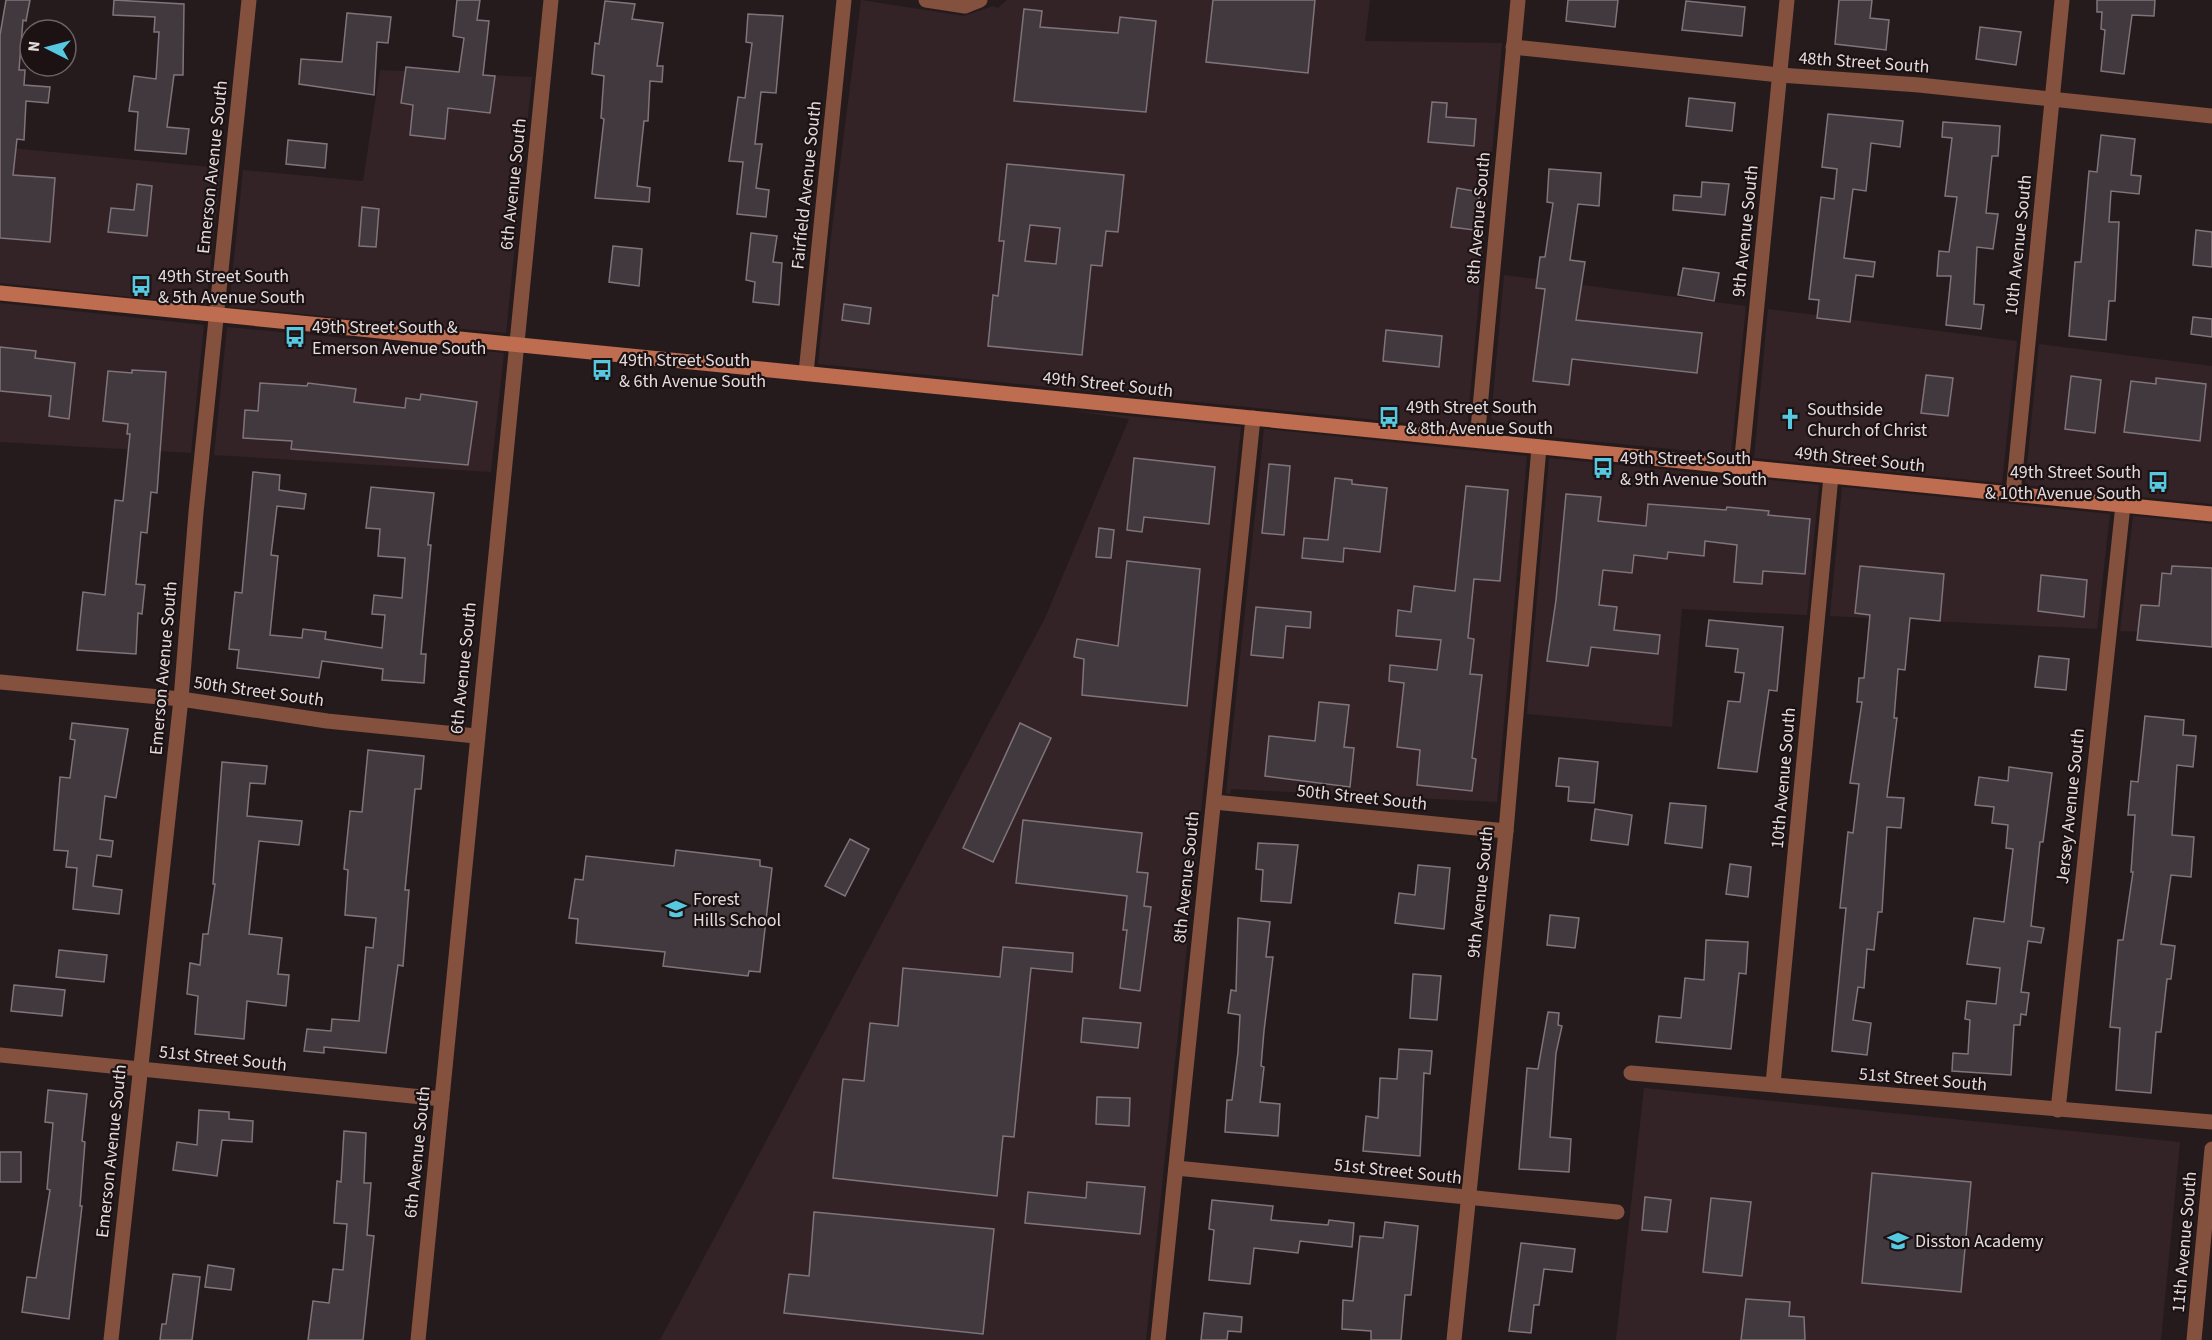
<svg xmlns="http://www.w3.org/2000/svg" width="2212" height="1340" viewBox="0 0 2212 1340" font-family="'Source Sans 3',sans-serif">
	<rect width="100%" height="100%" fill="#261b1c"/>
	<g fill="#342326">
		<path d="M861 0 964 16 993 6 998 8 1007 0H1370L1365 41 1502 43 1467 429 818 364 832 228Z"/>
		<path d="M380 70 532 77 506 333 229 307 243 170 363 181Z"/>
		<path d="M0 147 221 168 206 305 0 283Z"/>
		<path d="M1504 275 1746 306 1731 455 1550 437 1491 419Z"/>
		<path d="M0 303 204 325 191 453 0 442Z"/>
		<path d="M1768 309 2017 341 2002 483 1754 458Z"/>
		<path d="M227 327 504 353 491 472 214 455Z"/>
		<path d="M2039 344 2212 366V504L2025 485Z"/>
		<path d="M1068 410 1241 427 1146 1340H660L1045 618 1129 419Z"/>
		<path d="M1264 429 1527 456 1497 802 1231 789 1230 794 1226 793Z"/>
		<path d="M1549 458 1819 485 1807 615 1682 609 1672 727 1527 714Z"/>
		<path d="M1842 487 2110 514 2097 629 1830 616Z"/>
		<path d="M2133 516 2212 524V635L2120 631Z"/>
		<path d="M1644 1088 2180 1142 2161 1340H1616Z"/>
	</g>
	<g fill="#42393f" stroke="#7f747b" stroke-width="1.5" fill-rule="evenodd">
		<path d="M6 0H30L26 21 23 20 19 70H25L24 85 50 87 48 103 26 101 24 140 17 139 13 175 55 178 50 242 0 238V35Z"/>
		<path d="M114 0 184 4 183 75H174L167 127 189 129 186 154 135 150 138 112 129 111 134 76 156 79 159 32H154L155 17 113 15Z"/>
		<path d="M457 0H480L477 20 489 21 483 75 495 76 490 113 448 108 445 139 410 135 413 105 401 103 406 67 459 72 464 38 453 36Z"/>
		<path d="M1213 0H1315L1308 73 1206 62Z"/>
		<path d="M1568 0H1618L1615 27 1566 21Z"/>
		<path d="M1839 0H1872L1870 18 1889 20 1886 50 1835 44Z"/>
		<path d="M2097 0H2155L2154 16 2132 15 2124 74 2101 71 2105 30 2101 29 2102 12H2097Z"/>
		<path d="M605 1 635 4 632 19 663 23 657 66H663L662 82 650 81 648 121H644L637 186 650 188 649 202 595 198 604 119 601 118 604 76 592 74 595 43 599 44Z"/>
		<path d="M1686 1 1745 7 1742 36 1682 30Z"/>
		<path d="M1024 9 1042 11 1040 27 1118 33 1120 17 1156 21 1146 112 1014 101Z"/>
		<path d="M347 13 391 17 388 43 377 42 374 95 299 84 301 59 342 62Z"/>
		<path d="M748 14 783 16 776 93 761 92 755 144H762L756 188 769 190 766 217 737 214 743 162 729 161 738 97 745 98 752 43 746 42Z"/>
		<path d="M1980 27 2021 32 2016 65 1976 59Z"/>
		<path d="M1689 98 1735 103 1732 131 1686 126Z"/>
		<path d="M1432 102 1447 103 1446 117 1476 119 1474 146 1428 142Z"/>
		<path d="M1828 114 1903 121 1900 147 1871 143 1866 191 1853 189 1844 258 1875 262 1873 277 1856 275 1850 322 1817 318 1819 300 1809 299 1821 197 1834 199 1837 169 1822 167Z"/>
		<path d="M1943 122 2000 126 1998 156H1992L1986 213 1998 214 1993 249 1977 247 1974 304 1984 305 1981 329 1946 325 1951 276H1937L1939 251 1949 252 1957 197 1945 196 1952 138 1942 137Z"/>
		<path d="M2101 135 2135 139 2131 175 2141 176 2139 194 2111 191 2109 222H2119L2115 301H2109L2106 340 2069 336 2075 262H2081L2089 171 2097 172Z"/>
		<path d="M288 140 327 144 325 168 286 164Z"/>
		<path d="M1007 164 1124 175 1118 232 1106 231 1102 266 1091 265 1082 355 988 346 993 295 998 296 1004 241H999ZM1030 225 1060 228 1056 264 1025 261Z"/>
		<path d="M1549 169 1601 173 1599 206 1578 204 1570 260 1585 262 1576 320 1702 333 1697 373 1572 359 1569 385 1533 381 1545 289 1536 288 1540 257H1545L1553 203 1547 202Z"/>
		<path d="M1702 182 1729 184 1725 215 1673 210 1674 195 1701 197Z"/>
		<path d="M137 184 152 186 147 236 108 232 111 208 134 210Z"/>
		<path d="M1457 188 1480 192 1474 230 1451 227Z"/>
		<path d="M362 207 379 209 376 247 359 246Z"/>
		<path d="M2196 230 2212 232V267L2193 265Z"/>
		<path d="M751 233 777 236 773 262 782 263 779 305 753 302 755 282 746 280Z"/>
		<path d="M613 246 642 249 639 286 609 282Z"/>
		<path d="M1683 268 1719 273 1714 301 1678 295Z"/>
		<path d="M844 304 871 308 869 324 842 320Z"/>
		<path d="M2193 317 2212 319V337L2191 334Z"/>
		<path d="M1386 330 1442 336 1439 367 1383 361Z"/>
		<path d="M0 347 36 351 35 358 75 363 69 419 49 416 51 396 0 391Z"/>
		<path d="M132 370 166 372 157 493 151 492 147 533 141 532 136 584 145 585 142 614 138 613 136 654 77 650 83 592 105 595 115 500 123 501 130 434H127L128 424 103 421 108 371 132 373Z"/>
		<path d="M1926 375 1953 378 1948 416 1921 413Z"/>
		<path d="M2071 376 2101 380 2095 433 2065 429Z"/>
		<path d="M2156 378 2206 384 2200 441 2124 432 2131 381 2156 384Z"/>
		<path d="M260 383 307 386 308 383 356 389 354 402 405 408 406 398 420 400 421 394 477 402 468 465 291 449 292 441 243 438 245 410 258 411Z"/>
		<path d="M1134 458 1215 467 1209 524 1144 517 1142 532 1127 530Z"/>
		<path d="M1269 464 1290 466 1284 535 1262 533Z"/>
		<path d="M253 472 280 475 279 490 306 494 304 509 277 506 271 555 278 556 270 635 302 638 303 629 326 632 325 639 382 648 385 615 372 614 374 595 402 598 405 558 378 556 380 529 366 528 371 487 434 493 428 545H431L421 654H426L424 683 382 680 383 669 322 661 319 678 237 668 239 650 229 649 235 592 242 593Z"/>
		<path d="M1335 478 1352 480V484L1387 488 1380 552 1344 548 1343 562 1302 558 1304 538 1328 540Z"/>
		<path d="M1466 486 1508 490 1500 581 1474 579 1468 638 1474 639 1470 674 1482 675 1472 758 1476 759 1472 791 1417 785 1420 750 1397 747 1404 683 1389 681 1390 665 1437 670 1441 640 1396 636 1398 610 1411 612 1414 586 1455 591Z"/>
		<path d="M1566 494 1601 497 1598 521 1646 526 1648 504 1726 510 1727 507 1769 511 1768 515 1810 519 1805 574 1763 571 1762 584 1734 582 1737 545 1705 541 1704 556 1668 552 1667 559 1634 555 1632 573 1603 570 1599 605 1617 607 1614 630 1660 635 1658 654 1591 647 1588 666 1547 661 1556 600Z"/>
		<path d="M1099 528 1114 530 1111 558 1096 557Z"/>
		<path d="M1127 561 1200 569 1187 706 1082 695 1084 659 1074 657 1077 639 1118 646Z"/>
		<path d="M1860 566 1944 574 1940 621 1910 618 1905 670 1898 669 1894 718H1897L1887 797 1904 798 1901 828 1887 827 1882 912H1878L1874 950 1867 949 1864 988 1858 987 1853 1020 1871 1023 1867 1055 1832 1051 1846 908H1840L1848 832 1853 833 1859 784 1850 783 1862 702H1857L1859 678H1864L1870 615 1855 613Z"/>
		<path d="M2172 566 2212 568V647L2137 640 2141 605 2159 606 2162 573 2171 574Z"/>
		<path d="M2041 575 2087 580 2084 617 2038 611Z"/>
		<path d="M1256 607 1311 612 1310 628 1286 626 1283 658 1251 655Z"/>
		<path d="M1709 620 1783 627 1777 691 1769 690 1757 772 1718 768 1728 701 1740 702 1744 673 1735 672 1738 649 1706 646Z"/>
		<path d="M2039 656 2069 659 2066 690 2035 687Z"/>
		<path d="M1319 702 1349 705 1344 747 1354 748 1350 787 1265 776 1269 736 1315 741Z"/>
		<path d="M2145 716 2184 720 2183 735 2196 736 2193 767 2177 765 2172 835 2194 837 2191 877 2171 875 2161 944 2175 946 2171 979H2167L2161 1032H2156L2151 1093 2116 1090 2120 1028 2110 1027 2118 940H2123L2133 872H2131L2135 815H2128L2131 781 2138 782Z"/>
		<path d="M72 723 128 729 116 798 105 796 100 839 113 841 111 857 97 855 93 886 122 890 119 914 73 909 77 868 66 867 68 851 54 850 60 777 70 778 75 740 70 739Z"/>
		<path d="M1020 723 1051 738 993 862 963 848Z"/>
		<path d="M368 750 424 756 421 789H415L405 890H409L403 966 398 965 386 1053 324 1047V1053L304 1051 307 1029 331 1031 332 1019 359 1021 366 947 373 948 376 918 345 915 348 870 344 869 350 811 362 812Z"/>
		<path d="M1559 758 1598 762 1594 803 1568 801 1569 787 1556 786Z"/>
		<path d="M222 762 267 766 265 784 250 783 247 816 302 821 299 845 259 841 249 934 282 938 278 974 289 975 286 1006 247 1001 244 1039 195 1034 198 996 187 994 190 963 200 965 203 934H208L215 884H213Z"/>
		<path d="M2009 767 2052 773 2043 842H2040L2031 926 2044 928 2041 943 2028 941 2021 992 2029 993 2026 1015 2021 1014 2020 1025H2014L2011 1075 1952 1071 1953 1053 1968 1054 1970 1020 1965 1019 1967 1001 1996 1004 2000 968 1967 964 1974 918 2004 922 2013 849 2006 848 2008 825 1992 823 1994 807 1975 805 1979 777 2008 781Z"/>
		<path d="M1670 803 1706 806 1702 848 1665 843Z"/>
		<path d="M1595 809 1632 815 1628 845 1591 840Z"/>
		<path d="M1023 820 1142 833 1137 872 1148 873 1144 906 1151 907 1140 991 1120 988 1127 930H1123L1127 896 1016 883Z"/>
		<path d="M850 839 869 849 845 896 825 886Z"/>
		<path d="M1258 843 1298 845 1291 903 1261 901 1263 870 1256 869Z"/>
		<path d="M676 850 760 860V866L772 868 760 972 749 971 748 976 663 966 665 952 576 943 578 919 569 918 575 879 583 880 586 856 674 866Z"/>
		<path d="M1730 864 1751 867 1748 897 1726 894Z"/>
		<path d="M1418 865 1450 868 1444 929 1395 923 1399 893 1415 895Z"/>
		<path d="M1550 915 1579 918 1575 948 1547 945Z"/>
		<path d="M1238 918 1270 922 1266 957H1273L1264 1031 1261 1066 1264 1067 1260 1102 1280 1104 1278 1136 1225 1132 1227 1100H1232L1238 1052 1240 1015 1228 1013 1231 990 1236 991Z"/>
		<path d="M1706 940 1748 942 1746 974 1739 973 1731 1049 1656 1042 1659 1016 1681 1018 1685 978 1704 980Z"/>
		<path d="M1003 947 1073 953 1072 972 1031 968 1014 1137 1003 1136 997 1196 833 1178 843 1079 864 1081 870 1023 898 1026 903 968 1000 977Z"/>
		<path d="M59 950 107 955 104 982 56 977Z"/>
		<path d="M1413 974 1441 976 1437 1020 1410 1018Z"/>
		<path d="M14 985 65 990 62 1016 11 1011Z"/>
		<path d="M1548 1012 1559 1013 1558 1025 1562 1026 1556 1053 1550 1137 1571 1139 1569 1172 1519 1169 1527 1068 1538 1069Z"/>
		<path d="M1083 1018 1141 1023 1138 1048 1081 1042Z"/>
		<path d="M1399 1049 1432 1051 1430 1074 1424 1073 1420 1156 1363 1151 1366 1116 1378 1118 1380 1078 1397 1079Z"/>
		<path d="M48 1090 87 1094 82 1141 85 1142 80 1206H82L69 1319 22 1312 27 1277 36 1278 50 1190 47 1189 53 1123 45 1122Z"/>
		<path d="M1097 1097 1130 1098 1129 1126 1096 1124Z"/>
		<path d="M199 1110 229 1112V1119L253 1121 252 1142 222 1140 217 1176 173 1170 177 1142 197 1145Z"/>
		<path d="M344 1131 366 1133 364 1183H371L367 1235 374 1236 363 1340H308L313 1301 329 1303 333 1269 343 1270 347 1224 334 1223 337 1181 341 1182Z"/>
		<rect x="0" y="1152" width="21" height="30"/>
		<path d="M1872 1173 1971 1182 1961 1292 1862 1283Z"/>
		<path d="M1087 1182 1145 1187 1140 1234 1025 1223 1028 1192 1086 1198Z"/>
		<path d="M1645 1197 1671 1200 1667 1232 1642 1230Z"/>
		<path d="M1711 1198 1751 1202 1742 1276 1703 1272Z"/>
		<path d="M1212 1200 1273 1206 1271 1220 1328 1225 1329 1220 1354 1223 1352 1247 1300 1241 1298 1253 1254 1248 1250 1284 1209 1280 1214 1230 1209 1229Z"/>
		<path d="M814 1212 994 1229 983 1334 784 1313 789 1274 809 1276Z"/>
		<path d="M1385 1222 1418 1226 1411 1295H1405L1401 1340H1371V1331L1342 1329 1343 1300 1353 1301 1360 1236 1383 1238Z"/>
		<path d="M1521 1243 1575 1249 1572 1272 1544 1269 1539 1305H1534L1531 1333 1509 1331Z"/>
		<path d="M208 1265 234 1269 231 1290 205 1287Z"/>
		<path d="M173 1274 200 1277 192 1340H160L162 1324H166Z"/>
		<path d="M1746 1299 1790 1302 1789 1316 1804 1317 1805 1340H1741Z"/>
		<path d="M1204 1313 1242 1317 1241 1332 1228 1331 1227 1340H1201Z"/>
	</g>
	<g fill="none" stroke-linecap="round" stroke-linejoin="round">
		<g stroke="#84513f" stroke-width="15">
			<path d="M926 0 965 6 980 0"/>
			<path d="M1513 47 1780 75 1919 85 2212 116"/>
			<path d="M806 373 844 0"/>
			<path d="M1477 440 1518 0"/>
			<path d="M1741 467 1787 0"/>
			<path d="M2013 494 2062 0"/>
			<path d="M0 682 181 699 327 721 476 736"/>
			<path d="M1214 802 1506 831"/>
			<path d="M0 1055 442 1099"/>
			<path d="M1631 1073 2212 1122"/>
			<path d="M1773 1084 1831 476"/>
			<path d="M2058 1110 2123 505"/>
			<path d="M1176 1168 1617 1212"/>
			<path d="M111 1340 181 699 196 512 249 0"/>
			<path d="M418 1340 551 0"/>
			<path d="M1158 1340 1253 418"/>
			<path d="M1454 1340 1506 831 1539 447"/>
		</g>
		<path stroke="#84513f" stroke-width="15" d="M2194 1340 2212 1149"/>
		<path stroke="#be6d50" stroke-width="15" d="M0 293 2212 514"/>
	</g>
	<defs>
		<symbol id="bus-bare" viewBox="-9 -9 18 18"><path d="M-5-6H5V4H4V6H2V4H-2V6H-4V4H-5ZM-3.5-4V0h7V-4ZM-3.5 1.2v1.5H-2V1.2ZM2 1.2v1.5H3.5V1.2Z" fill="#56c9e0" stroke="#1c1213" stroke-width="2.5" paint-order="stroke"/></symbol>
		<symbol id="church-bare" viewBox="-9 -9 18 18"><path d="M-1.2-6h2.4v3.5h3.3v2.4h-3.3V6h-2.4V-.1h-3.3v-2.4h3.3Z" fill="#56c9e0" stroke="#1c1213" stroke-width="2.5" paint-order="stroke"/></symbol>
		<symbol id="school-bare" viewBox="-9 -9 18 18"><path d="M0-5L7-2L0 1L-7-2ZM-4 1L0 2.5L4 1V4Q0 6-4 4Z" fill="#56c9e0" stroke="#1c1213" stroke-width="2.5" paint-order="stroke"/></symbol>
	</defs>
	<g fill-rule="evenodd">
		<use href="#bus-bare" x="126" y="271" width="30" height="30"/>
		<use href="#bus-bare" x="280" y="322" width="30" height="30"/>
		<use href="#bus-bare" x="587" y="355" width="30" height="30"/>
		<use href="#bus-bare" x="1374" y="402" width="30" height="30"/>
		<use href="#church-bare" x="1775" y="404" width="30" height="30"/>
		<use href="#bus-bare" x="1588" y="453" width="30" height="30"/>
		<use href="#bus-bare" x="2143" y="467" width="30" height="30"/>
		<use href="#school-bare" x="661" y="894" width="30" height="30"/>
		<use href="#school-bare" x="1883" y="1226" width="30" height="30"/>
	</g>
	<g text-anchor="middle" stroke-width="4.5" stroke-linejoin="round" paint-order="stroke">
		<g font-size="18" fill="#e3dbdc" stroke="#1c1213">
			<text transform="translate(1864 62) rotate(4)" y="6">48th Street South</text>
			<text transform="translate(212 167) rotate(-84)" y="6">Emerson Avenue South</text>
			<text transform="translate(513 184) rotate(-84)" y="6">6th Avenue South</text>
			<text transform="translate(806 185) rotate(-84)" y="6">Fairfield Avenue South</text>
			<text transform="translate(1478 218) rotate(-85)" y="6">8th Avenue South</text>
			<text transform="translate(1745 231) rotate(-84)" y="6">9th Avenue South</text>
			<text transform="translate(2018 245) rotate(-84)" y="6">10th Avenue South</text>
			<text transform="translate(1108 384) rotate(6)" y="6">49th Street South</text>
			<text transform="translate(1860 459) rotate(6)" y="6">49th Street South</text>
			<text transform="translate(163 668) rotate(-85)" y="6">Emerson Avenue South</text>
			<text transform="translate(463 668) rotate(-84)" y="6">6th Avenue South</text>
			<text transform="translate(259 691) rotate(8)" y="6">50th Street South</text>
			<text transform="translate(1783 778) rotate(-85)" y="6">10th Avenue South</text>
			<text transform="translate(1362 797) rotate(6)" y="6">50th Street South</text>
			<text transform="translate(2070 806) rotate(-84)" y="6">Jersey Avenue South</text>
			<text transform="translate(1186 877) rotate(-84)" y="6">8th Avenue South</text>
			<text transform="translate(1480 892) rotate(-84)" y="6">9th Avenue South</text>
			<text transform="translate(223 1058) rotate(6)" y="6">51st Street South</text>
			<text transform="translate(1923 1079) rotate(5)" y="6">51st Street South</text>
			<text transform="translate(111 1151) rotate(-84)" y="6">Emerson Avenue South</text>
			<text transform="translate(417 1152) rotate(-84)" y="6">6th Avenue South</text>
			<text transform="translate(1398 1171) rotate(6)" y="6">51st Street South</text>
			<text transform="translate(2184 1242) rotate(-85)" y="6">11th Avenue South</text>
		</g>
		<g font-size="18" fill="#e3dbdc" stroke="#1c1213" text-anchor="start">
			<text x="158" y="282">49th Street South<tspan x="158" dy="21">&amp; 5th Avenue South</tspan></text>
			<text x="312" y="333">49th Street South &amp;<tspan x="312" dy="21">Emerson Avenue South</tspan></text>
			<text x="619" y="366">49th Street South<tspan x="619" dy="21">&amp; 6th Avenue South</tspan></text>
			<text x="1406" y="413">49th Street South<tspan x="1406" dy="21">&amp; 8th Avenue South</tspan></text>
			<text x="1807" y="415">Southside<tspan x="1807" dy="21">Church of Christ</tspan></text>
			<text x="1620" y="464">49th Street South<tspan x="1620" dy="21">&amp; 9th Avenue South</tspan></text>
			<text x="2141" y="478" text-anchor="end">49th Street South<tspan x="2141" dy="21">&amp; 10th Avenue South</tspan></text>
			<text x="693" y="905">Forest<tspan x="693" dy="21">Hills School</tspan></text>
			<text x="1915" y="1247">Disston Academy</text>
		</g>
	</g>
	<g transform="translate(48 48) rotate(276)"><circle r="28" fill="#1c1213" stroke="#6c6263" stroke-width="1.5"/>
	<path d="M0-4.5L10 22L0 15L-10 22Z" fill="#56c9e0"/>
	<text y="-9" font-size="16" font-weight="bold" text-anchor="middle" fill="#e3dbdc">N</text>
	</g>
</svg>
